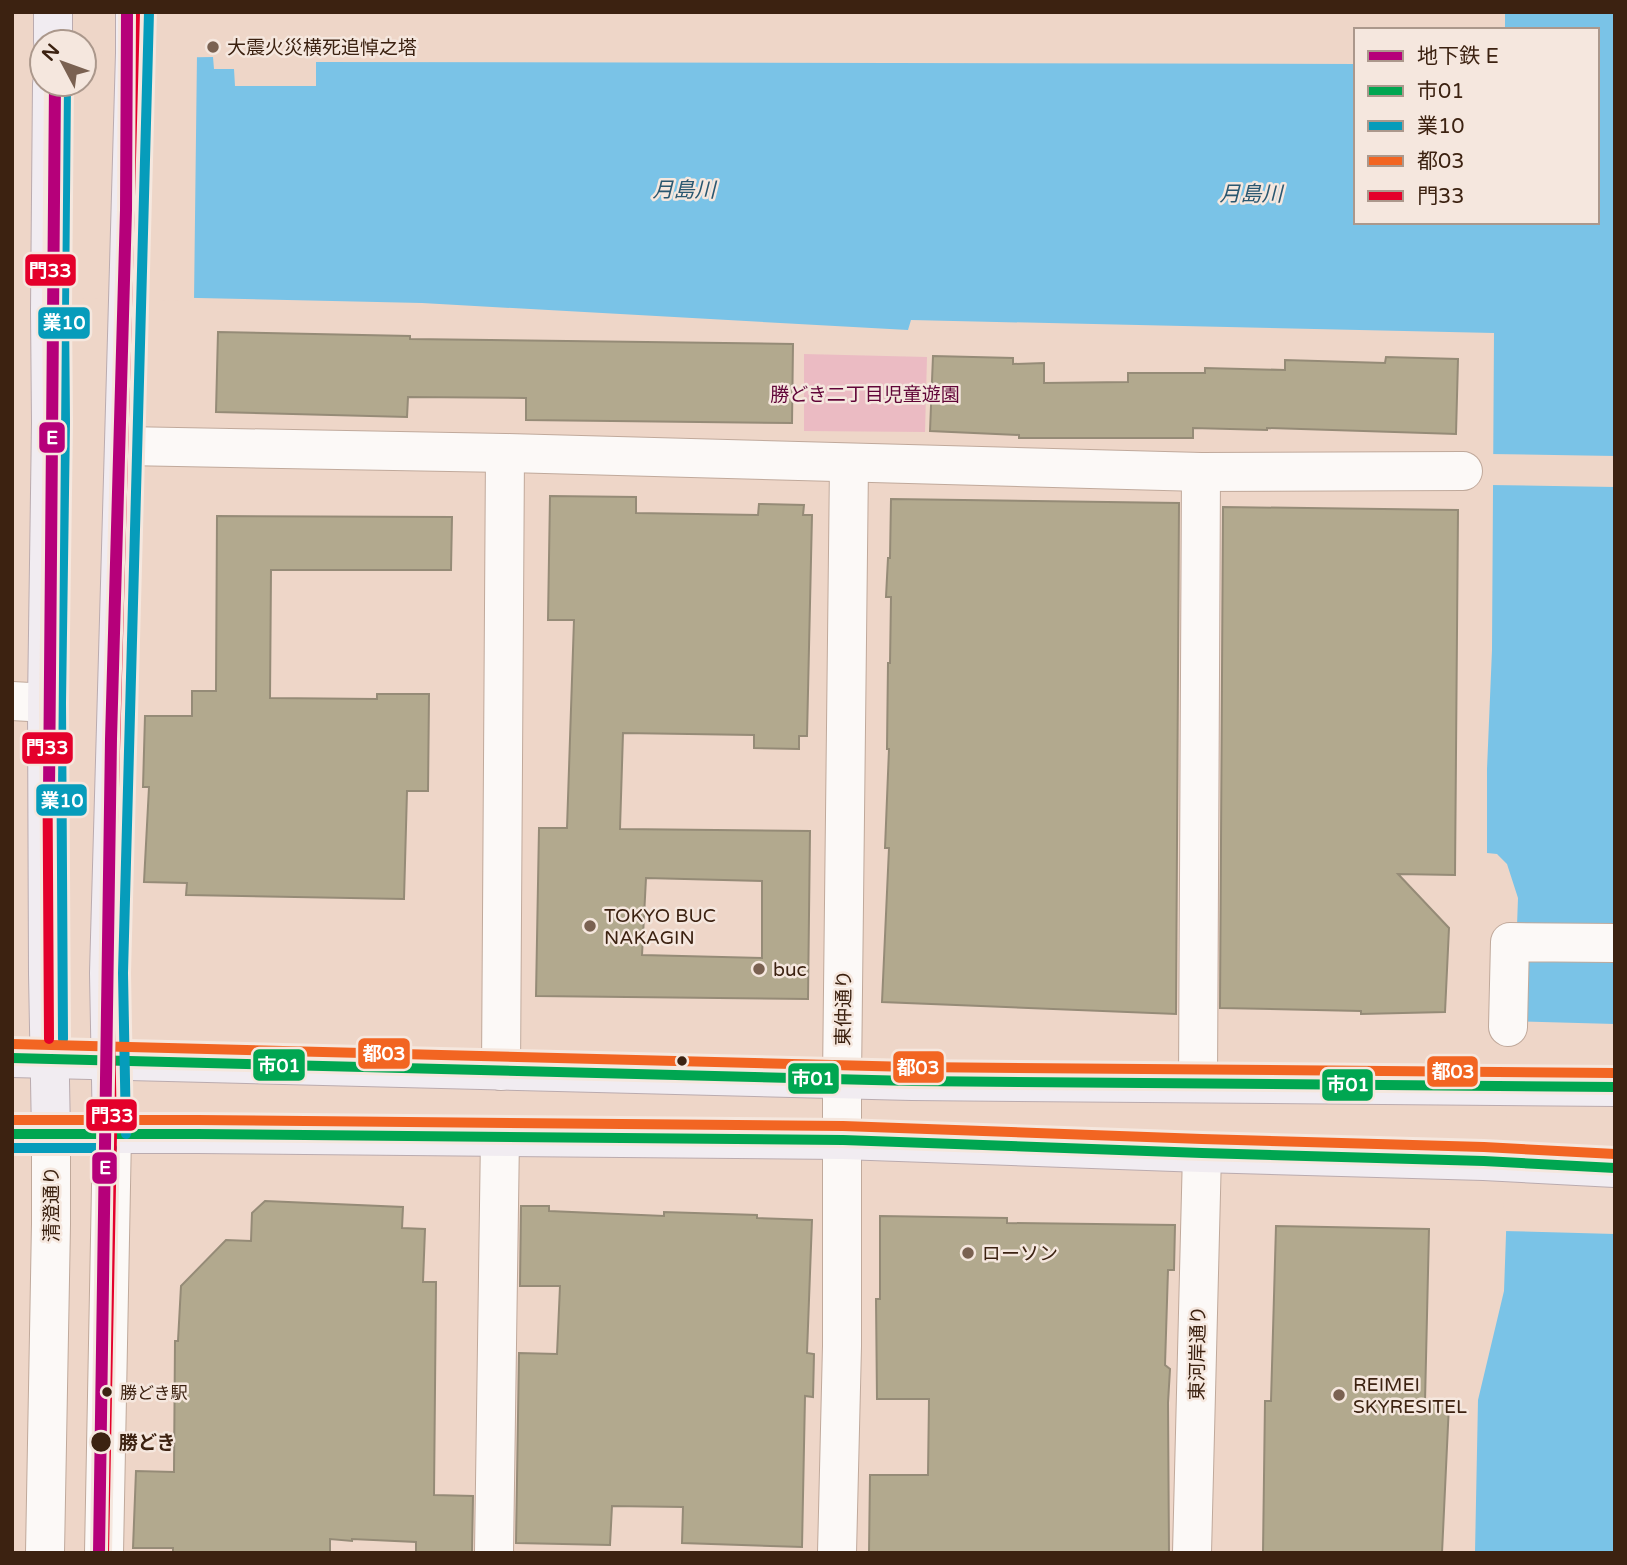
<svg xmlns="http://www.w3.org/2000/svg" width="1627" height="1565" viewBox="0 0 1627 1565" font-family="'Varela Round','Noto Sans JP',sans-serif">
	<rect width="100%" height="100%" fill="#eed6c8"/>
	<path fill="#ebbbc3" d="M804 354 927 357 925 432 804 431Z"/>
	<path fill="#7ac3e7" d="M1505 12H1615V1553H1475L1478 1400 1504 1291 1518 898 1507 864 1497 854 1487 853V769L1492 650 1494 333 911 320 908 330 422 303 12 294 42 84H84V59L213 57 214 69H234L235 86H316V62L1356 64V222H1597V30H1505Z"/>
	<g fill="#eed6c8">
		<path d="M197 54 194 301 12 297V56H42V84H84V56Z"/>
		<path d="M1490 454 1615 456V487L1490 485Z"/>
		<path d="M1510 1021 1615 1024V1234L1503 1231Z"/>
	</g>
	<g fill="#b2a98e" stroke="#958b77" stroke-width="2" fill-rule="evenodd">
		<path d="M218 332 410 336V339L793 344 792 423 526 420V398L408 397 407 417 216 412Z"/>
		<path d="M933 356 1013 358V364L1044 363V383L1128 382V373H1205V368L1285 370V360L1385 363 1386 357 1458 359 1456 434 1267 428V430L1193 428V438H1019V435L930 431Z"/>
		<path d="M550 496 636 497V513L758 515 759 504 804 505 803 515H812L807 736H799V749L754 748V735L623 733 620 829 810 831 808 999 536 996 539 828H567L574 620H548ZM646 878 762 881V958L642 955Z"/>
		<path d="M891 499 1179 503 1176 1014 882 1002 889 848H885L889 749H887L888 663H890L891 597H886L888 558H890Z"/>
		<path d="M1223 507 1458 510 1455 875 1398 874 1449 928 1445 1012 1361 1014V1011L1220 1008Z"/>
		<path d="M217 516 452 517 451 570H271L270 698 377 699V694H429L428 791H407L404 899 186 895 187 883 144 882 149 787H143L145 716H192V691H216Z"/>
		<path d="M265 1201 403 1207 402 1228 425 1229 423 1282H436L434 1495 473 1496 472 1553H416V1542L352 1539V1541L330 1539V1553H173V1548H133L136 1471 174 1472 175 1341H178L181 1286 226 1240 251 1241 252 1213Z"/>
		<path d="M521 1206H549V1211L664 1216V1212L757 1215V1218L812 1220 807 1353 814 1354 813 1397 805 1396 802 1547 682 1543 683 1507 612 1506 610 1545 516 1543 519 1353 557 1354 560 1286H520Z"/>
		<path d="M880 1216 1007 1218V1223L1175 1225 1174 1270H1168L1165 1365 1170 1369 1168 1403 1169 1553H869L870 1475H928L929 1399H877L876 1299H880Z"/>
		<path d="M1276 1226 1429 1229 1425 1402 1449 1404 1442 1553H1263L1265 1401H1271Z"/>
	</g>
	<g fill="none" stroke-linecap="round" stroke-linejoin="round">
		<defs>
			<g id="minor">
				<path d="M125 446 505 453 1201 472 1463 471"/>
				<path d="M12 701 47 703"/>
				<path d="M1508 1027 1510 942 1615 943"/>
				<path d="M501 1071 505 453"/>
				<path d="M1198 1083 1201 472"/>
				<path d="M45 1553 51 1224V1134"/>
				<path d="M104 1553 112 1134"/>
				<path d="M494 1553 500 1136"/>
				<path d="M837 1553 842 1346V1079L849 464"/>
				<path d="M1192 1553 1202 1153"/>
			</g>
			<g id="major">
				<path d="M53 42V12"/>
				<path d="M12 1058 912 1081 1615 1087"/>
				<path d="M12 1134H197L843 1140 1202 1153 1484 1161 1615 1168"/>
				<path d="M51 1134 48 974 47 703 51 423 50 310 52 84"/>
				<path d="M112 1134 109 973 135 53V12"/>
			</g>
		</defs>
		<use href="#minor" stroke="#c0a99b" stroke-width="40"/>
		<use href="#major" stroke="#baabaf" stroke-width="40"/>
		<use href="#minor" stroke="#fcf9f7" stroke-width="38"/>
		<use href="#major" stroke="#f1ecf1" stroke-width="38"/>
		<defs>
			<g id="bus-1">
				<path d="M12 1058 912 1081 1615 1087"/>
				<path d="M12 1134H197L843 1140 1202 1153 1484 1161 1615 1168"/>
			</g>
			<g id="bus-2">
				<path d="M63 1039 61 703 65 423 64 310 66 84"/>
				<path d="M126 1134 123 973 149 12"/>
				<path d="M12 1148H112"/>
			</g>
			<g id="bus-3">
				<path d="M12 1044 912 1067 1615 1073"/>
				<path d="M12 1120H197L843 1126 1202 1139 1484 1147 1615 1154"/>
			</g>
			<g id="bus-4">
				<path d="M49 1039 47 703 51 423 50 310 52 84"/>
				<path d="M104 1553 112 1134 109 973 135 12"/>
			</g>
		</defs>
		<use href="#bus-1" stroke="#f5e7de" stroke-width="16"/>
		<use href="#bus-2" stroke="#f5e7de" stroke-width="16"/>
		<use href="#bus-3" stroke="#f5e7de" stroke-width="16"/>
		<use href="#bus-4" stroke="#f5e7de" stroke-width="16"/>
		<use href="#bus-1" stroke="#00a651" stroke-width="10"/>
		<use href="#bus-2" stroke="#069cbb" stroke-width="10"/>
		<use href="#bus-3" stroke="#f26522" stroke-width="10"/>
		<use href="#bus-4" stroke="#e4002b" stroke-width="10"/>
		<defs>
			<g id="metro-1">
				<path d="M49 791 55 84"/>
				<path d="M99 1553 111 739 126 210 127 12"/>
			</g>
		</defs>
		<use href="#metro-1" stroke="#f5e7de" stroke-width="18"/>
		<use href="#metro-1" stroke="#b6007a" stroke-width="12"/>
	</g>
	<g fill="#7a6151" stroke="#f5e7de" stroke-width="2.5">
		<circle cx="213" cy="47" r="7"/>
		<circle cx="590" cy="926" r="7"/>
		<circle cx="759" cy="969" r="7"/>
		<circle cx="968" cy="1253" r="7"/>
		<circle cx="1339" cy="1395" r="7"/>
	</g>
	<g fill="#3c2211" stroke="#f5e7de" stroke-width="2.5">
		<circle cx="682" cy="1061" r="6"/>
		<circle cx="107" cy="1392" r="6"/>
		<circle cx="101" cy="1442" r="11"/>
	</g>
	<g text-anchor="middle" stroke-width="5" stroke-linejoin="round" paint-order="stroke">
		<g font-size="17" fill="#3c2211" stroke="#f5e7de" text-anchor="start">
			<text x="120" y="1399">勝どき駅</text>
		</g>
		<g font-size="19" fill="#3c2211" stroke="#f5e7de" text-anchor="start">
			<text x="227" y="54">大震火災横死追悼之塔</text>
			<text x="604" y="922">TOKYO BUC<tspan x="604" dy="22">NAKAGIN</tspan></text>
			<text x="773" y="976">buc</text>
			<text x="982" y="1260">ローソン</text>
			<text x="1353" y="1391">REIMEI<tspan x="1353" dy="22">SKYRESITEL</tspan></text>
		</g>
		<g font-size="19" fill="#610538" stroke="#f5e7de">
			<text x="865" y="401">勝どき二丁目児童遊園</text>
		</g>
		<g font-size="19" fill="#3c2211" stroke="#f5e7de">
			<text transform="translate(843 1008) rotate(-89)" y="7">東仲通り</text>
			<text transform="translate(51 1204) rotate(-90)" y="7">清澄通り</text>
			<text transform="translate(1197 1353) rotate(-89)" y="7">東河岸通り</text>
		</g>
		<g font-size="19" font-weight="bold" fill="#3c2211" stroke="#f5e7de" text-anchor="start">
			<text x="119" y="1449">勝どき</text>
		</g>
		<g font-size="21" font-style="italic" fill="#2a5770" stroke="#f5e7de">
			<text x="684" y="197">月島川</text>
			<text x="1251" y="201">月島川</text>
		</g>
	</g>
	<g stroke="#f5e7de" stroke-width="2.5">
		<rect x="24" y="253" width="53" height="34" rx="7" fill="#e4002b"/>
		<rect x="37" y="306" width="54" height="34" rx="7" fill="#069cbb"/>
		<rect x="38" y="421" width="28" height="33" rx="7" fill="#b6007a"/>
		<rect x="21" y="731" width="53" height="34" rx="7" fill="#e4002b"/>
		<rect x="35" y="783" width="53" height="34" rx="7" fill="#069cbb"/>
		<rect x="357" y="1037" width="54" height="33" rx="7" fill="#f26522"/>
		<rect x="252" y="1048" width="54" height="34" rx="7" fill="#00a651"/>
		<rect x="892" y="1050" width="53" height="34" rx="7" fill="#f26522"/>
		<rect x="1426" y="1055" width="53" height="33" rx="7" fill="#f26522"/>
		<rect x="787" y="1062" width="53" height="33" rx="7" fill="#00a651"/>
		<rect x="1321" y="1068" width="53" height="34" rx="7" fill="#00a651"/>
		<rect x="85" y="1098" width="53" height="34" rx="7" fill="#e4002b"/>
		<rect x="91" y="1151" width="27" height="34" rx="7" fill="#b6007a"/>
	</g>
	<g font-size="19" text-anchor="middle" font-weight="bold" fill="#fff">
		<text x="50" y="277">門33</text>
		<text x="64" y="329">業10</text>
		<text x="52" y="444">E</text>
		<text x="47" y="754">門33</text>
		<text x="62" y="807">業10</text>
		<text x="384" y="1060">都03</text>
		<text x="279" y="1072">市01</text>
		<text x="918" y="1074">都03</text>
		<text x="1453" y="1078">都03</text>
		<text x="813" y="1085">市01</text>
		<text x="1348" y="1091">市01</text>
		<text x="112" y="1122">門33</text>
		<text x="105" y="1174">E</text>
	</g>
	<rect width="1627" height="1565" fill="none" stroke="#3c2211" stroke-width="28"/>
	<rect x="1354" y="28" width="245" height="196" fill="#f5e7de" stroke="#ab988c" stroke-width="2"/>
	<rect x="1368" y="51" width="35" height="10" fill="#b6007a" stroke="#ab988c" stroke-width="2"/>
	<text x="1417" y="63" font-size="21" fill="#3c2211">地下鉄 E</text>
	<rect x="1368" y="86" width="35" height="10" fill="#00a651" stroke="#ab988c" stroke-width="2"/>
	<text x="1417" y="98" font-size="21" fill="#3c2211">市01</text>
	<rect x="1368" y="121" width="35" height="10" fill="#069cbb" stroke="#ab988c" stroke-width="2"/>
	<text x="1417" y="133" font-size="21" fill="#3c2211">業10</text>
	<rect x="1368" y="156" width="35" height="10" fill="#f26522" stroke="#ab988c" stroke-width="2"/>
	<text x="1417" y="168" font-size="21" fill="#3c2211">都03</text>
	<rect x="1368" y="191" width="35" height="10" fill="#e4002b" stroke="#ab988c" stroke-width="2"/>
	<text x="1417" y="203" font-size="21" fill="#3c2211">門33</text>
	<g transform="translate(63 63) rotate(311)"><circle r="33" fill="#f5e7de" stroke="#ab988c" stroke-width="2"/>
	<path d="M0-5L12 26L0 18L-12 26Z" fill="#7a6151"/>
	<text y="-10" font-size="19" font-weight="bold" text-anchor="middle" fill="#3c2211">N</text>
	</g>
</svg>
